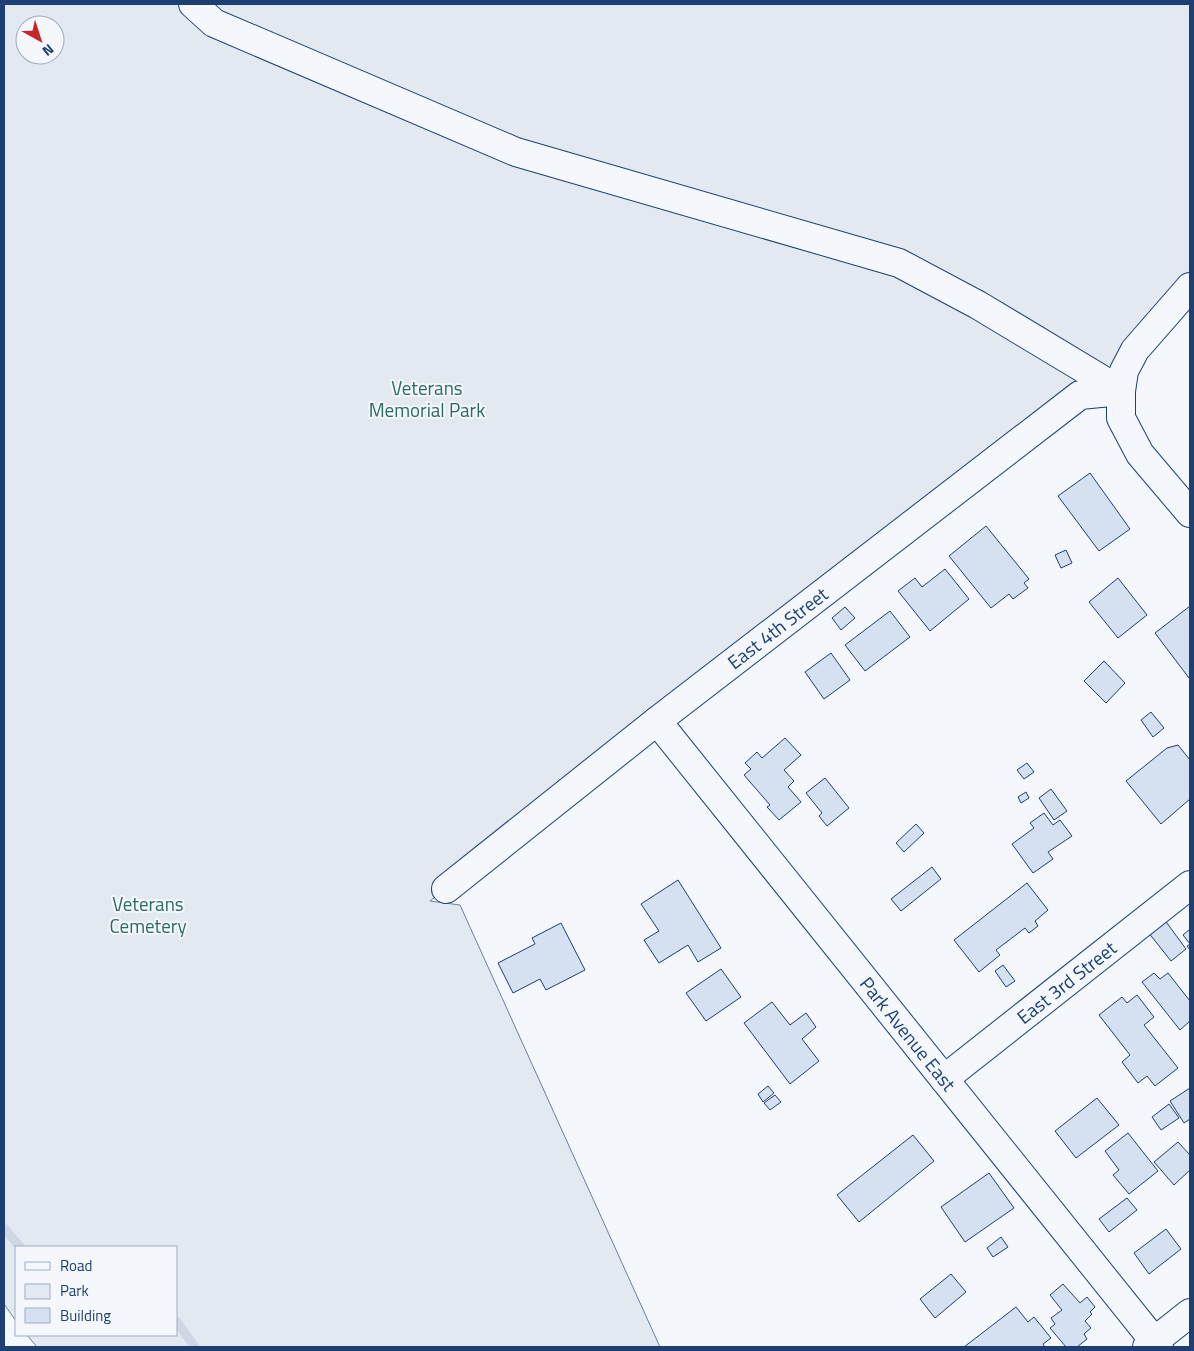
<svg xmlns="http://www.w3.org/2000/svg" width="1194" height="1351" viewBox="0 0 1194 1351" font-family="'Titillium Web',sans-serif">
	<rect width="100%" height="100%" fill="#f4f7fb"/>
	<path fill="#e3e9f0" stroke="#687fa3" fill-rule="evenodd" d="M4 4H1190V287L1135 350 1080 395 657 721 430 901 460 905 660 1347H37L27 1335H176V1247H16V1321L4 1304ZM25 25H55V55H25Z"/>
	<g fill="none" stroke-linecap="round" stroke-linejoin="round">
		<g stroke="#cfd7e4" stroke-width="9">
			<path d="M4 1228 20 1247"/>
			<path d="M176 1321 195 1347"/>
		</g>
	</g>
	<g fill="#d5e0f0" stroke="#1d3f73">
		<path d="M1090 473 1130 529 1099 551 1058 496Z"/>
		<path d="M986 526 1029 579 1024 583 1028 588 1013 599 1009 594 991 608 949 556Z"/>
		<path d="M1066 550 1072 563 1061 568 1055 555Z"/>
		<path d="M945 569 969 599 930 631 898 591 915 578 922 587Z"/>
		<path d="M1118 578 1147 615 1118 638 1089 602Z"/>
		<path d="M1190 606V677L1189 678 1155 633Z"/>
		<path d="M845 607 855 618 841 630 832 618Z"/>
		<path d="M890 611 910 637 865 671 845 645Z"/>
		<path d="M831 653 850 680 824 699 805 672Z"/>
		<path d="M1104 661 1125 683 1106 703 1084 681Z"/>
		<path d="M1151 712 1164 728 1153 737 1141 720Z"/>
		<path d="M785 738 801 755 784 770 794 781 788 787 801 802 779 820 767 807 770 805 744 775 751 769 745 763 757 752 762 758Z"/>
		<path d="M1178 745 1190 760V799L1161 824 1126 781 1167 748Z"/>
		<path d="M1027 763 1034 772 1024 779 1017 770Z"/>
		<path d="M825 778 849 808 827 826 819 816 822 813 806 793Z"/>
		<path d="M1051 789 1067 811 1054 820 1039 798Z"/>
		<path d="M1026 792 1029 798 1021 803 1018 797Z"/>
		<path d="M1044 813 1053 825 1060 820 1072 836 1048 852 1053 859 1033 873 1012 844 1034 828 1030 823Z"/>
		<path d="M916 824 924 833 904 852 896 843Z"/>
		<path d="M932 867 941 879 901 911 891 899Z"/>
		<path d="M678 880 721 948 698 962 688 945 659 963 644 940 659 931 641 904Z"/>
		<path d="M1027 883 1048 910 1035 921 1038 926 1029 933 1025 928 996 950 1000 955 979 972 954 940Z"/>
		<path d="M1164 919 1186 949 1171 961 1148 932Z"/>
		<path d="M561 923 585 970 546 990 540 979 513 993 498 963 535 944 532 938Z"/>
		<path d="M1190 929V950L1187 946 1190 944 1183 935Z"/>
		<path d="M1003 965 1015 981 1006 987 995 971Z"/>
		<path d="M721 969 741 997 706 1021 686 993Z"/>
		<path d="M1154 973 1160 979 1168 973 1190 1001V1021L1180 1030 1142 982Z"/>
		<path d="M1137 995 1154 1017 1144 1025 1178 1068 1155 1086 1147 1076 1138 1083 1122 1062 1130 1055 1099 1015 1122 997 1127 1003Z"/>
		<path d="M772 1002 790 1025 806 1013 816 1027 802 1039 819 1061 790 1084 744 1023Z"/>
		<path d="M768 1086 774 1093 763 1102 758 1094Z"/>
		<path d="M1190 1088V1119L1184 1123 1170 1101Z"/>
		<path d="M775 1095 781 1102 770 1110 764 1103Z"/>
		<path d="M1097 1098 1119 1125 1076 1158 1055 1131Z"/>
		<path d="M1169 1104 1179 1118 1161 1130 1152 1117Z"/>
		<path d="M1128 1133 1158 1171 1129 1194 1113 1175 1119 1170 1105 1151Z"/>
		<path d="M913 1135 934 1161 859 1222 837 1195Z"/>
		<path d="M1178 1142 1190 1155V1170L1174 1185 1154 1162Z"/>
		<path d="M989 1173 1014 1208 965 1242 941 1207Z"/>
		<path d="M1127 1198 1137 1210 1109 1232 1099 1219Z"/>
		<path d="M1166 1229 1181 1249 1149 1274 1134 1253Z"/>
		<path d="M1001 1237 1008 1247 993 1257 987 1248Z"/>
		<path d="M951 1274 966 1292 935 1318 920 1299Z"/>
		<path d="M1063 1284 1080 1303 1087 1297 1095 1307 1090 1312 1092 1314 1085 1321 1091 1328 1084 1334 1087 1339 1077 1347H1066L1050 1328 1055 1324 1051 1318 1062 1310 1050 1295Z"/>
		<path d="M1016 1307 1028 1322 1034 1317 1051 1338 1043 1344 1045 1347H964Z"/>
	</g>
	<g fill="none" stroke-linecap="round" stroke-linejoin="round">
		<defs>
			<g id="minor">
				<path d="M193 4 214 23 516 152 899 263 978 305 1121 391"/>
				<path d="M1190 287 1135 350 1124 371 1121 391V418L1140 454 1190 513"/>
				<path id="s1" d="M657 721 1159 1347"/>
				<path id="s2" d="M446 889 657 721 1080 395 1121 391"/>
				<path id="s3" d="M944 1079 1190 885"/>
				<path d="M1147 1347 1190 1313"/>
			</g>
		</defs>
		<use href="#minor" stroke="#1d3f73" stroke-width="30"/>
		<use href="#minor" stroke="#f4f7fb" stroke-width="28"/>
	</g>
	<g text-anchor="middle" stroke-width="4" stroke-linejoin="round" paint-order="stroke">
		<g font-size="19" fill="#2c6c60" stroke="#f4f7fb">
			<text x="427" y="395">Veterans<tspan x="427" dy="22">Memorial Park</tspan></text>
			<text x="148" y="911">Veterans<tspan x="148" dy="22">Cemetery</tspan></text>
		</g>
		<g font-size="19" fill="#1d3f73" stroke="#f4f7fb">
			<text dy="7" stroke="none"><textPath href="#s2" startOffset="422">East 4th Street</textPath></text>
			<text dy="7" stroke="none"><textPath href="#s3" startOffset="156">East 3rd Street</textPath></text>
			<text dy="7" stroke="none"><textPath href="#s1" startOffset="401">Park Avenue East</textPath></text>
		</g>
	</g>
	<rect width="1194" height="1351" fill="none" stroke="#1d3f73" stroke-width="10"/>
	<rect x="15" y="1246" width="162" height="90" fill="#f4f7fb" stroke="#9eadc5"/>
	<rect x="25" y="1262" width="25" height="8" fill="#f4f7fb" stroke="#9eadc5"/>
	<text x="60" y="1271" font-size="15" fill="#1d3f73">Road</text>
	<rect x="25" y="1284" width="25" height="15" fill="#e3e9f0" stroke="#9eadc5"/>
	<text x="60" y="1296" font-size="15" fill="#1d3f73">Park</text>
	<rect x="25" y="1308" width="25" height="15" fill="#d5e0f0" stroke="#9eadc5"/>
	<text x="60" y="1321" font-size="15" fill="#1d3f73">Building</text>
	<g transform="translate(40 40) rotate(141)"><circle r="24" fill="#f4f7fb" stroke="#9eadc5"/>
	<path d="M0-4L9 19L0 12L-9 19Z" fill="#c62828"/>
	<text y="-8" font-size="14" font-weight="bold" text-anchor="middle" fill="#1d3f73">N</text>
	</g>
</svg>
